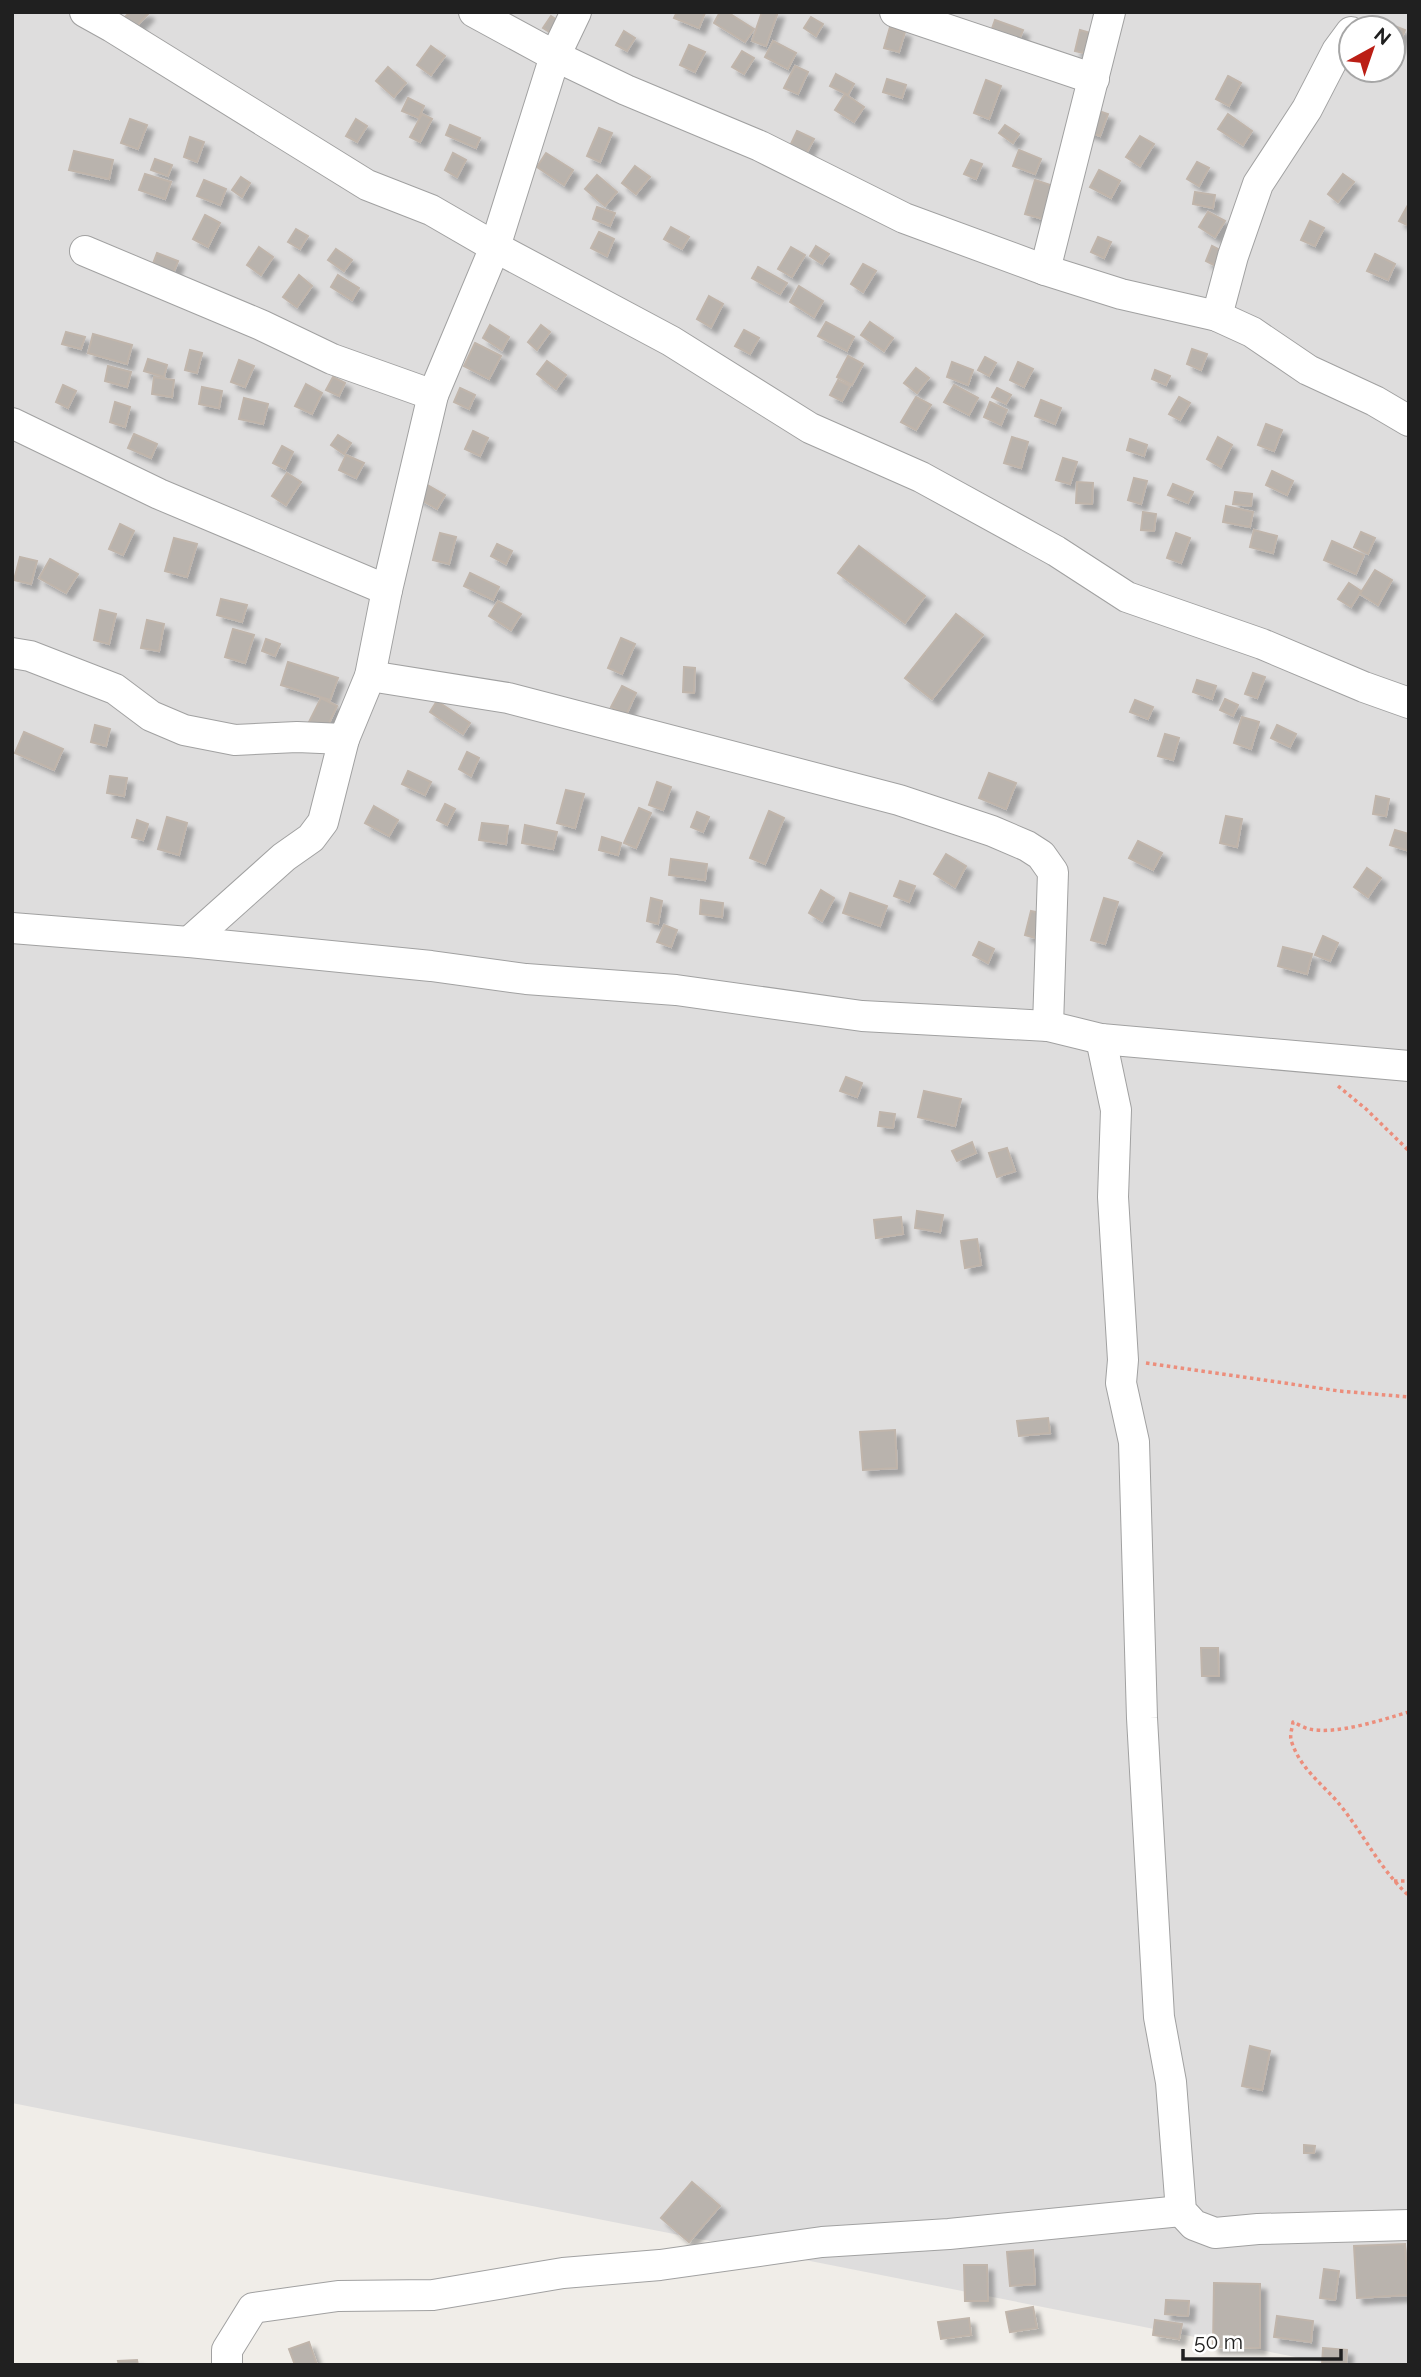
<svg xmlns="http://www.w3.org/2000/svg" width="1421" height="2377" viewBox="0 0 1421 2377" font-family="Raleway,sans-serif">
	<defs>
		<filter id="shadow"><feDropShadow dx="6" dy="6" stdDeviation="2" flood-color="#0004"/></filter>
	</defs>
	<rect width="100%" height="100%" fill="#f0ede8"/>
	<path fill="#dedddd" fill-rule="evenodd" d="M12 12H1409V2365H1336L12 2103ZM1351 28H1393V70H1351Z"/>
	<g fill="#b9b3ad" stroke="#c0b5ab" stroke-width="2" filter="url(#shadow)">
		<path d="M130 12H146L148 14 133 30 122 20Z"/>
		<path d="M677 12H703L705 13 699 28 674 18Z"/>
		<path d="M720 12H727L754 29 745 42 714 23Z"/>
		<path d="M762 12H778L766 46 752 41Z"/>
		<path d="M551 16 562 23 554 35 543 28Z"/>
		<path d="M811 17 823 24 816 36 804 28Z"/>
		<path d="M995 20 1023 30 1018 43 990 34Z"/>
		<path d="M1379 20 1405 30 1398 47 1393 45V28H1375Z"/>
		<path d="M890 27 905 32 899 52 884 48Z"/>
		<path d="M1080 30 1097 35 1092 55 1075 51Z"/>
		<path d="M624 31 635 38 627 51 616 45Z"/>
		<path d="M773 41 796 53 788 69 765 57Z"/>
		<path d="M689 45 705 52 695 72 680 65Z"/>
		<path d="M431 46 445 56 431 75 417 65Z"/>
		<path d="M742 51 754 58 744 74 732 67Z"/>
		<path d="M795 66 808 72 798 94 784 88Z"/>
		<path d="M388 67 406 83 394 97 376 81Z"/>
		<path d="M836 74 854 84 848 95 830 86Z"/>
		<path d="M1228 76 1241 83 1229 106 1216 99Z"/>
		<path d="M887 79 906 85 902 98 883 92Z"/>
		<path d="M986 80 1001 86 989 119 974 113Z"/>
		<path d="M845 94 864 107 854 122 835 110Z"/>
		<path d="M408 98 424 106 419 118 402 111Z"/>
		<path d="M1090 108 1108 114 1100 136 1082 130Z"/>
		<path d="M422 114 432 119 420 142 410 137Z"/>
		<path d="M1228 114 1252 131 1243 145 1218 129Z"/>
		<path d="M130 119 147 125 138 149 121 143Z"/>
		<path d="M356 119 367 126 357 142 346 136Z"/>
		<path d="M450 125 480 138 476 148 446 135Z"/>
		<path d="M1005 125 1019 134 1013 143 999 133Z"/>
		<path d="M599 128 612 133 600 162 587 156Z"/>
		<path d="M797 131 814 139 806 154 790 146Z"/>
		<path d="M1140 136 1154 144 1140 166 1126 157Z"/>
		<path d="M190 137 204 142 197 162 184 157Z"/>
		<path d="M1019 150 1041 159 1035 174 1013 166Z"/>
		<path d="M74 151 113 160 109 179 69 170Z"/>
		<path d="M453 153 466 160 457 177 445 170Z"/>
		<path d="M546 153 573 170 564 185 537 167Z"/>
		<path d="M155 159 172 165 168 176 151 170Z"/>
		<path d="M971 160 982 164 976 179 964 174Z"/>
		<path d="M1197 162 1209 168 1199 186 1187 179Z"/>
		<path d="M635 166 650 177 636 194 622 183Z"/>
		<path d="M1099 170 1120 181 1111 198 1090 187Z"/>
		<path d="M145 174 171 182 165 199 139 190Z"/>
		<path d="M1343 174 1354 182 1338 202 1328 194Z"/>
		<path d="M597 175 617 192 605 206 585 189Z"/>
		<path d="M241 177 250 183 242 197 232 190Z"/>
		<path d="M204 180 226 189 220 205 197 196Z"/>
		<path d="M1035 180 1053 186 1043 219 1025 214Z"/>
		<path d="M1195 192 1215 195 1213 208 1193 204Z"/>
		<path d="M1409 203V226L1399 221Z"/>
		<path d="M597 207 615 213 610 226 593 219Z"/>
		<path d="M1208 212 1225 221 1215 237 1199 227Z"/>
		<path d="M205 215 220 223 208 247 193 239Z"/>
		<path d="M1310 221 1324 228 1315 246 1301 240Z"/>
		<path d="M671 227 689 237 682 249 664 239Z"/>
		<path d="M296 229 308 236 300 249 288 242Z"/>
		<path d="M599 232 614 239 607 256 591 248Z"/>
		<path d="M1098 237 1111 242 1104 258 1091 252Z"/>
		<path d="M816 246 829 254 822 264 810 256Z"/>
		<path d="M1212 246 1224 252 1218 267 1206 261Z"/>
		<path d="M259 247 273 257 261 275 247 265Z"/>
		<path d="M791 247 805 255 792 277 778 269Z"/>
		<path d="M336 249 352 260 344 271 328 260Z"/>
		<path d="M157 253 178 261 172 277 151 269Z"/>
		<path d="M1375 254 1395 264 1388 280 1367 271Z"/>
		<path d="M863 264 876 271 863 292 851 284Z"/>
		<path d="M758 267 787 283 780 294 752 278Z"/>
		<path d="M299 275 312 286 297 307 283 297Z"/>
		<path d="M338 275 359 288 352 300 331 287Z"/>
		<path d="M799 286 823 301 814 317 790 302Z"/>
		<path d="M709 296 723 304 711 327 697 319Z"/>
		<path d="M826 322 854 337 847 351 818 336Z"/>
		<path d="M870 322 893 338 884 351 861 335Z"/>
		<path d="M490 325 509 337 502 350 483 338Z"/>
		<path d="M541 325 550 332 537 350 528 342Z"/>
		<path d="M744 330 759 338 750 354 735 346Z"/>
		<path d="M66 332 85 337 81 349 62 344Z"/>
		<path d="M93 334 132 345 127 364 88 353Z"/>
		<path d="M475 343 501 356 489 379 464 366Z"/>
		<path d="M1192 349 1207 354 1201 370 1187 364Z"/>
		<path d="M190 350 202 353 197 373 185 370Z"/>
		<path d="M848 356 863 364 852 385 837 377Z"/>
		<path d="M985 357 996 363 989 376 978 370Z"/>
		<path d="M148 359 167 365 164 377 144 371Z"/>
		<path d="M239 360 254 366 245 387 231 382Z"/>
		<path d="M547 361 566 375 556 389 537 374Z"/>
		<path d="M952 362 973 370 968 385 947 377Z"/>
		<path d="M1018 362 1033 369 1024 387 1010 380Z"/>
		<path d="M108 366 131 372 127 387 105 381Z"/>
		<path d="M916 368 929 378 917 393 904 383Z"/>
		<path d="M1155 370 1170 376 1166 385 1152 379Z"/>
		<path d="M154 377 174 380 172 397 152 394Z"/>
		<path d="M333 377 345 383 339 396 326 390Z"/>
		<path d="M838 380 850 386 842 401 830 395Z"/>
		<path d="M306 384 322 393 312 414 295 406Z"/>
		<path d="M63 385 76 391 68 408 56 402Z"/>
		<path d="M954 385 978 398 969 415 944 402Z"/>
		<path d="M202 387 222 391 219 408 199 404Z"/>
		<path d="M460 388 475 395 469 409 454 402Z"/>
		<path d="M997 388 1011 395 1006 404 992 397Z"/>
		<path d="M916 397 931 405 916 430 901 422Z"/>
		<path d="M1179 397 1190 403 1180 420 1169 414Z"/>
		<path d="M244 398 268 404 263 424 239 419Z"/>
		<path d="M1041 400 1061 408 1055 424 1035 416Z"/>
		<path d="M115 402 130 407 125 427 110 422Z"/>
		<path d="M990 402 1007 410 1001 425 984 417Z"/>
		<path d="M1266 424 1282 430 1274 451 1258 445Z"/>
		<path d="M473 431 488 438 480 456 465 449Z"/>
		<path d="M134 434 157 444 151 458 128 448Z"/>
		<path d="M338 435 351 443 344 454 331 445Z"/>
		<path d="M1012 437 1028 442 1021 468 1004 463Z"/>
		<path d="M1218 437 1232 445 1221 467 1207 459Z"/>
		<path d="M1130 439 1147 445 1144 456 1127 450Z"/>
		<path d="M282 446 293 452 285 469 273 463Z"/>
		<path d="M346 455 364 463 356 478 339 470Z"/>
		<path d="M1063 458 1077 462 1070 484 1056 480Z"/>
		<path d="M1272 471 1293 481 1287 495 1266 485Z"/>
		<path d="M287 473 301 482 286 505 272 496Z"/>
		<path d="M1134 478 1147 481 1141 504 1128 500Z"/>
		<path d="M1077 482 1093 483 1092 504 1076 503Z"/>
		<path d="M424 483 445 495 437 509 416 497Z"/>
		<path d="M1173 484 1193 492 1188 503 1168 495Z"/>
		<path d="M1235 492 1252 494 1251 506 1233 504Z"/>
		<path d="M1226 506 1253 512 1250 527 1223 522Z"/>
		<path d="M1143 512 1156 514 1154 531 1141 530Z"/>
		<path d="M120 524 134 531 123 555 109 549Z"/>
		<path d="M1254 530 1277 536 1273 553 1250 547Z"/>
		<path d="M1361 532 1375 538 1368 554 1354 547Z"/>
		<path d="M440 533 456 537 449 564 433 560Z"/>
		<path d="M1176 533 1190 538 1181 563 1167 558Z"/>
		<path d="M174 538 197 544 187 577 165 571Z"/>
		<path d="M1332 541 1364 555 1356 574 1324 560Z"/>
		<path d="M497 544 512 551 506 564 491 556Z"/>
		<path d="M859 546 925 596 905 623 838 573Z"/>
		<path d="M20 557 37 561 31 584 14 580Z"/>
		<path d="M50 559 78 574 66 593 39 578Z"/>
		<path d="M1375 570 1392 580 1378 605 1360 594Z"/>
		<path d="M470 573 499 587 493 600 464 586Z"/>
		<path d="M1349 583 1361 591 1351 607 1338 599Z"/>
		<path d="M221 599 247 605 242 622 217 615Z"/>
		<path d="M498 601 521 614 511 630 489 616Z"/>
		<path d="M100 610 116 614 109 644 94 640Z"/>
		<path d="M956 614 983 635 932 699 905 678Z"/>
		<path d="M147 620 164 624 159 651 141 648Z"/>
		<path d="M233 629 254 635 245 663 225 657Z"/>
		<path d="M621 638 635 644 622 674 608 668Z"/>
		<path d="M266 639 280 644 275 656 262 651Z"/>
		<path d="M288 662 338 678 330 700 281 685Z"/>
		<path d="M684 667 695 668 694 693 683 692Z"/>
		<path d="M1253 673 1265 677 1257 698 1245 694Z"/>
		<path d="M1197 680 1216 686 1212 699 1193 692Z"/>
		<path d="M622 686 636 693 626 715 611 707Z"/>
		<path d="M321 698 337 706 324 734 307 726Z"/>
		<path d="M1225 699 1238 705 1233 716 1220 710Z"/>
		<path d="M1135 700 1153 707 1148 719 1130 712Z"/>
		<path d="M437 701 470 723 463 734 430 712Z"/>
		<path d="M1242 717 1259 722 1251 749 1234 743Z"/>
		<path d="M95 725 110 729 106 746 91 742Z"/>
		<path d="M1277 725 1296 734 1290 747 1271 738Z"/>
		<path d="M24 732 63 749 54 770 15 753Z"/>
		<path d="M1165 734 1179 738 1173 760 1158 756Z"/>
		<path d="M467 752 479 758 471 776 459 769Z"/>
		<path d="M408 771 431 782 425 795 402 784Z"/>
		<path d="M989 773 1016 783 1006 809 979 798Z"/>
		<path d="M110 776 127 778 124 796 107 793Z"/>
		<path d="M657 782 671 787 663 810 649 805Z"/>
		<path d="M566 790 584 794 575 828 557 823Z"/>
		<path d="M1376 796 1389 799 1386 816 1373 814Z"/>
		<path d="M445 804 455 809 447 825 437 820Z"/>
		<path d="M374 806 398 820 389 836 365 823Z"/>
		<path d="M639 808 651 813 636 848 624 843Z"/>
		<path d="M769 811 784 818 765 864 750 858Z"/>
		<path d="M697 812 709 817 703 832 691 827Z"/>
		<path d="M1226 816 1242 819 1237 847 1220 843Z"/>
		<path d="M167 817 187 823 179 855 158 849Z"/>
		<path d="M137 820 148 824 143 840 132 837Z"/>
		<path d="M482 823 508 826 506 844 479 840Z"/>
		<path d="M525 825 557 832 553 849 522 843Z"/>
		<path d="M1395 830 1409 834V851L1390 845Z"/>
		<path d="M602 837 621 843 618 855 599 850Z"/>
		<path d="M1138 841 1162 853 1153 870 1129 858Z"/>
		<path d="M946 854 966 866 955 887 934 874Z"/>
		<path d="M671 859 707 864 705 880 669 875Z"/>
		<path d="M1367 868 1381 878 1368 897 1354 887Z"/>
		<path d="M900 881 915 886 909 902 894 896Z"/>
		<path d="M821 890 834 898 822 921 809 913Z"/>
		<path d="M850 893 887 906 880 926 843 913Z"/>
		<path d="M651 898 662 901 658 924 647 921Z"/>
		<path d="M1104 898 1118 902 1105 944 1091 940Z"/>
		<path d="M701 900 723 903 722 917 700 914Z"/>
		<path d="M1031 911 1046 914 1039 939 1025 935Z"/>
		<path d="M664 925 677 930 671 947 657 942Z"/>
		<path d="M1323 936 1338 943 1330 961 1315 955Z"/>
		<path d="M979 942 994 949 988 963 973 955Z"/>
		<path d="M1283 947 1312 954 1307 974 1278 966Z"/>
		<path d="M846 1077 862 1083 857 1097 840 1091Z"/>
		<path d="M924 1091 961 1099 955 1126 918 1117Z"/>
		<path d="M880 1112 895 1114 893 1128 878 1126Z"/>
		<path d="M972 1142 976 1153 957 1161 952 1151Z"/>
		<path d="M1007 1148 1015 1171 997 1177 989 1153Z"/>
		<path d="M917 1211 943 1215 940 1232 915 1228Z"/>
		<path d="M901 1217 903 1234 876 1238 874 1220Z"/>
		<path d="M977 1239 981 1265 965 1268 961 1241Z"/>
		<path d="M1048 1418 1050 1433 1019 1436 1017 1421Z"/>
		<path d="M895 1430 897 1468 863 1470 860 1432Z"/>
		<path d="M1201 1648H1218L1219 1676H1202Z"/>
		<path d="M1250 2046 1270 2051 1262 2090 1242 2086Z"/>
		<path d="M1304 2145 1315 2146 1314 2153H1304Z"/>
		<path d="M692 2182 720 2206 689 2242 661 2218Z"/>
		<path d="M1405 2244 1408 2295 1357 2298 1354 2246Z"/>
		<path d="M1033 2250 1035 2284 1010 2286 1007 2252Z"/>
		<path d="M964 2265H987L988 2301H965Z"/>
		<path d="M1324 2269 1339 2271 1335 2300 1320 2298Z"/>
		<path d="M1214 2283 1260 2284V2348L1213 2347Z"/>
		<path d="M1166 2300 1189 2301 1188 2316 1165 2314Z"/>
		<path d="M1033 2307 1037 2328 1010 2332 1006 2312Z"/>
		<path d="M1277 2316 1313 2321 1311 2342 1274 2337Z"/>
		<path d="M969 2318 971 2335 941 2339 938 2322Z"/>
		<path d="M1155 2320 1182 2324 1179 2339 1153 2335Z"/>
		<path d="M309 2342 317 2365H295L289 2349Z"/>
		<path d="M1323 2348 1347 2350 1346 2365H1322Z"/>
		<path d="M137 2360 138 2365H119L118 2361Z"/>
	</g>
	<g fill="none" stroke-linecap="round" stroke-linejoin="round">
		<defs>
			<g id="minor">
				<path d="M85 12 112 27 367 185 431 210 495 247 671 341 810 428 921 477 1056 551 1127 597 1262 644 1364 687 1409 703"/>
				<path d="M474 12 555 56 626 90 760 146 904 218 1045 270 1121 294 1217 316 1252 332 1308 370 1375 401 1409 421"/>
				<path d="M895 12 1094 79"/>
				<path d="M85 251 261 325 332 359 433 395"/>
				<path d="M1045 270 1110 12"/>
				<path d="M1217 316 1233 256 1258 184 1307 109 1337 51 1351 32"/>
				<path d="M12 423 159 494 387 590"/>
				<path d="M12 653 30 656 115 689 151 716 184 730 235 740 297 737 344 739"/>
				<path d="M370 676 508 698 899 800 992 831 1027 846 1041 855 1053 872 1048 1026"/>
				<path d="M12 928 189 942 431 966 526 979 676 990 862 1016 1048 1026 1101 1039 1409 1066"/>
				<path d="M189 942 284 857 311 838 323 822 344 739 370 676 387 590 433 395 495 247 555 56 576 12"/>
				<path d="M1101 1039 1116 1110 1113 1197 1123 1360 1121 1383 1134 1442 1142 1718 1159 2017 1171 2082 1181 2211 1194 2225 1215 2233 1258 2229 1409 2225"/>
				<path d="M227 2365V2350L253 2308 338 2296 433 2295 563 2273 660 2265 822 2242 949 2234 1181 2211"/>
			</g>
		</defs>
		<use href="#minor" stroke="#a1a1a1" stroke-width="32"/>
		<g stroke="#ec8e7c" stroke-width="3.5" stroke-dasharray="3.5 3.5" stroke-linecap="butt">
			<path d="M1338 1086 1366 1109 1409 1151"/>
			<path d="M1146 1363 1339 1391 1409 1397"/>
			<path d="M1409 1712C1381 1720 1337 1735 1309 1729 1304 1728 1298 1724 1293 1722 1292 1729 1289 1737 1292 1743 1302 1772 1327 1787 1344 1810 1366 1839 1382 1871 1409 1896"/>
			<path d="M1394 1881H1409"/>
		</g>
		<use href="#minor" stroke="#fff" stroke-width="30"/>
	</g>
	<rect width="1421" height="2377" fill="none" stroke="#202020" stroke-width="28"/>
	<g transform="translate(1372 49) rotate(40)"><circle r="33" fill="#ffffff" stroke="#a6a6a6" stroke-width="2"/>
	<path d="M0-5L12 26L0 18L-12 26Z" fill="#bb1e15"/>
	<text y="-10" font-size="19" font-weight="bold" text-anchor="middle" fill="#202020">N</text>
	</g>
	<path d="M1183 2349v10h158v-10" fill="none" stroke="#202020" stroke-width="3.5"/>
	<text x="1194" y="2349" font-size="21" fill="#202020" stroke="#ffffff" stroke-width="5" paint-order="stroke">50 m</text>
</svg>
